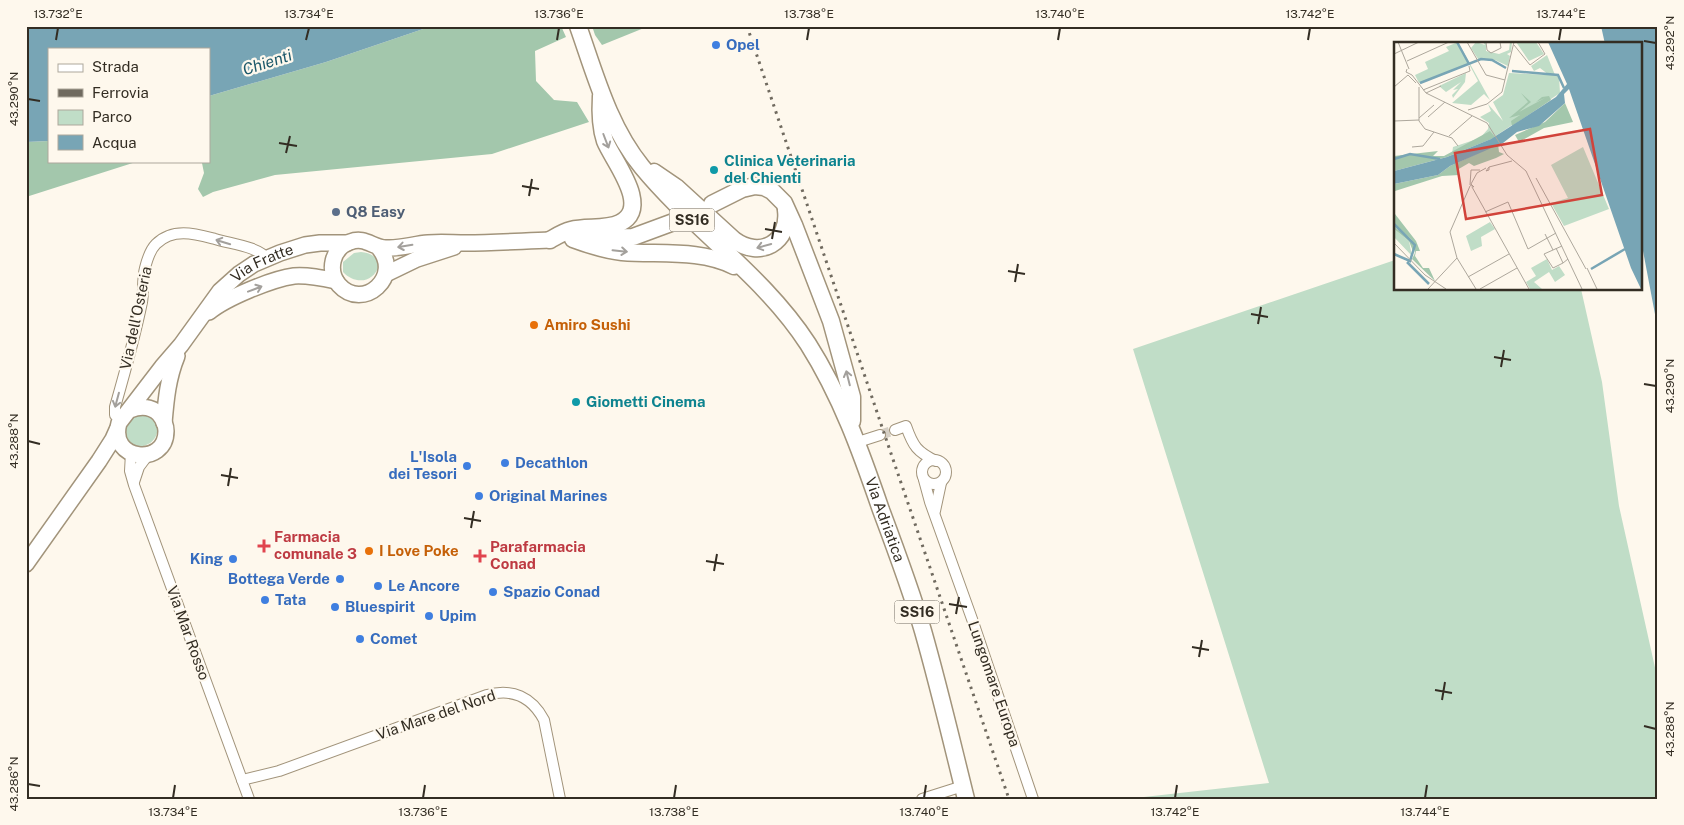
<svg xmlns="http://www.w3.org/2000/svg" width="1684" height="825" viewBox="0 0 1684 825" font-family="'Public Sans',sans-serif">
	<rect width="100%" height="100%" fill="#fef8ed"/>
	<g fill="#c0ddc7">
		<path d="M361 252C370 253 377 256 379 265 374 283 355 285 343 272V262L354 253Z"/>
		<path d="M1395 260V289H1581L1602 382 1619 506 1658 681V799H1126L1269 783 1133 349Z"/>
		<path d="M148 413 158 422C159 442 148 447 131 448 122 431 123 430 134 416Z"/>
	</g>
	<g fill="#a3c7ac">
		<path d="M432 26H561L566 37 535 51 536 81 554 100 577 102 589 122 492 154 275 175 213 192 203 197 198 189 204 173 202 163 200 161H209V96L326 62Z"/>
		<path d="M592 26H649L602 45 595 35Z"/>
		<path d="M49 141V161H139L26 197V142Z"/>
	</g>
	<g fill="#78a5b5">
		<path d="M26 26H432L326 62 209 96V49H49V141L26 142Z"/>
		<path d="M1601 26H1658V330L1640 235V44H1605Z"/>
	</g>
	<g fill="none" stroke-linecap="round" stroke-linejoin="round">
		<path stroke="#d5cfc5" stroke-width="10" stroke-dasharray="10 5" stroke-linecap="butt" d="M880 435 895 430"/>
		<defs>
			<g id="street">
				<path d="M120 419 115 415V407C125 372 135 337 142 302 144 291 142 279 145 268 147 260 151 249 156 244 173 227 196 234 215 239 231 244 257 246 268 259"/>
				<path d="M895 430 906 426C913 446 917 452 936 461"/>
				<path d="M858 442 880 435"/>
				<path d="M131 453 130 471 134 485 249 799"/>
				<circle cx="934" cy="472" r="12"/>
				<path d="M924 480 930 502 972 619 1033 799"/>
				<path d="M134 482 139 467 148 455"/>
				<path d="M935 511 941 483"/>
				<path d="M242 780 279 771 487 695C512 688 532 697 544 720L560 799"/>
				<path d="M922 799 963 786"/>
			</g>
			<g id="secondary">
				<path d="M378 247C404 276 363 312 339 285 327 271 332 248 350 242 365 236 373 248 386 248 400 249 414 244 428 243 441 242 453 243 466 243 494 243 522 241 550 240"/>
				<path d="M386 274 417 259 454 247"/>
				<path d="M209 312C226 298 272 279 294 276 308 275 322 278 336 281"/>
				<path id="s1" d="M130 410C140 406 151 406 159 414 163 419 166 425 166 431 166 467 108 461 119 423L162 367 181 345 220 291 239 274 254 264 280 253 305 245 320 243H347"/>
				<path d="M164 423C166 399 168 378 177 356"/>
				<path d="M26 564 99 461 113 439 117 430"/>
			</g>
			<g id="primary">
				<path id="s2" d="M578 26C595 74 609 127 642 167 693 229 764 276 808 344 841 396 861 452 881 510 896 550 911 590 923 631 939 687 952 743 966 799"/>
				<path d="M654 172 676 187 734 240C760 259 790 243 786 210"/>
				<path d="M712 204 742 189 755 186 764 187 772 191 784 203 794 225 831 321 852 397V421"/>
				<path d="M573 239C589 245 605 250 622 252 659 255 700 249 734 266"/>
				<path d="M587 239 633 237 679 220"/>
				<path d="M550 240C557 236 563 232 571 230 586 226 606 230 620 223 652 207 613 161 605 141 600 126 600 112 601 96"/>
			</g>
		</defs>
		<use href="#street" stroke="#a2947b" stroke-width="12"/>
		<use href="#secondary" stroke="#a2947b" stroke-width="18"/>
		<use href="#primary" stroke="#a2947b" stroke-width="19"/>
		<use href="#street" stroke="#fff" stroke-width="10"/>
		<use href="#secondary" stroke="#fff" stroke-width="15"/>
		<use href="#primary" stroke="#fff" stroke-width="16"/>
		<path stroke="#706a5f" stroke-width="3" stroke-dasharray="2.5 5" stroke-linecap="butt" d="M747 26 883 430 1009 799"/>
	</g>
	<defs><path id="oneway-shaft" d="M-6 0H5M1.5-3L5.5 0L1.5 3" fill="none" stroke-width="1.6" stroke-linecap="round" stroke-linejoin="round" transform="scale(1.25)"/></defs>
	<g stroke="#a3a09c">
		<use href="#oneway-shaft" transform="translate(606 141) rotate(69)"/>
		<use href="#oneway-shaft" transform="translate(223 242) rotate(-163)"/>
		<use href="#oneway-shaft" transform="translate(405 246) rotate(171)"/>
		<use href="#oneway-shaft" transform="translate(764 246) rotate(164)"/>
		<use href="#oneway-shaft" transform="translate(620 251) rotate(6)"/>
		<use href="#oneway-shaft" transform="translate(255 289) rotate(-21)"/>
		<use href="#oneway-shaft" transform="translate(848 378) rotate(-104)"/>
		<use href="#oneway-shaft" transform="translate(117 400) rotate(105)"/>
	</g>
	<path fill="none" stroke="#332d23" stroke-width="2" d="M56 40 58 28M306 40 309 28M557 40 559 28M807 40 809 28M1058 40 1060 28M1308 40 1310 28M1559 40 1561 28M1644 41 1656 43M28 99 40 101M279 143 297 146M286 153 290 136M522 186 539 189M529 196 532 179M765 229 782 232M772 239 775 222M1008 271 1025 274M1015 282 1018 264M1251 314 1268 317M1258 324 1261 307M1494 357 1511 360M1501 367 1504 350M1644 384 1656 386M28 441 40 444M221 475 238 478M228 486 231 468M464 518 481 521M471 528 474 511M706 561 724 564M714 571 717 554M949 604 967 607M956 614 959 597M1192 647 1209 650M1199 657 1202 640M1435 690 1452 693M1442 700 1445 682M1644 726 1656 729M28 784 40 786M173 798 175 785M423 798 425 785M674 798 676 785M924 798 926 785M1175 798 1177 785M1425 798 1427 785"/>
	<g fill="#3f7fe0" stroke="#fef8ed" stroke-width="2">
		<circle cx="716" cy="45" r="5"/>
		<circle cx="505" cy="463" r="5"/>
		<circle cx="467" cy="466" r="5"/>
		<circle cx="479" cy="496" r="5"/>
		<circle cx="233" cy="559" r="5"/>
		<circle cx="340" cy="579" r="5"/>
		<circle cx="378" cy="586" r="5"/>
		<circle cx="493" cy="592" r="5"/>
		<circle cx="265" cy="600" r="5"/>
		<circle cx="335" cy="607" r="5"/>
		<circle cx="429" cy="616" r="5"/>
		<circle cx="360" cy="639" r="5"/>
	</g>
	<g fill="#0f9aa8" stroke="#fef8ed" stroke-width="2">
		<circle cx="714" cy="170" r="5"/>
		<circle cx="576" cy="402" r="5"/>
	</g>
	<circle fill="#5c6f8a" stroke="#fef8ed" stroke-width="2" cx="336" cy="212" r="5"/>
	<g fill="#e8710a" stroke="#fef8ed" stroke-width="2">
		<circle cx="534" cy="325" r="5"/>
		<circle cx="369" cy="551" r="5"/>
	</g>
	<g fill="#e0444e" stroke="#fef8ed" stroke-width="2">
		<path d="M261.5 538.5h5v5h5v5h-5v5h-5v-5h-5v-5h5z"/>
		<path d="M477.5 548.5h5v5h5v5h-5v5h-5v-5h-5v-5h5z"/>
	</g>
	<g text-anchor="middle" stroke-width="4.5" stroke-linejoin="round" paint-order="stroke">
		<g fill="#fef8ed" stroke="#706a60" stroke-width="1">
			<rect x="669.5" y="208.5" width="45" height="23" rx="4"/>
			<rect x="894.5" y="600.5" width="45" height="23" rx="4"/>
		</g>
		<g font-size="14" font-weight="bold" fill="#332d23">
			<text x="692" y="225">SS16</text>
			<text x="917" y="617">SS16</text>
		</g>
		<g font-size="15" font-weight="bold" fill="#366cbe" stroke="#fef8ed" text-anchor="start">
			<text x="726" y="50">Opel</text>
			<text x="457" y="462" text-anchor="end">L'Isola<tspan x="457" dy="17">dei Tesori</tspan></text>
			<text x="515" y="468">Decathlon</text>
			<text x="489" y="501">Original Marines</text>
			<text x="223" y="564" text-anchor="end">King</text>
			<text x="330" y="584" text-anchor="end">Bottega Verde</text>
			<text x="388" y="591">Le Ancore</text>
			<text x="503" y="597">Spazio Conad</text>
			<text x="275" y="605">Tata</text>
			<text x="345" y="612">Bluespirit</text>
			<text x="439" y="621">Upim</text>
			<text x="370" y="644">Comet</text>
		</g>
		<g font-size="15" font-weight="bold" fill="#0d838f" stroke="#fef8ed" text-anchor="start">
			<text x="724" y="166">Clinica Veterinaria<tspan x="724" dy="17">del Chienti</tspan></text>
			<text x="586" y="407">Giometti Cinema</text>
		</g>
		<g font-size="15" font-weight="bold" fill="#4e5e75" stroke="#fef8ed" text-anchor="start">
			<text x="346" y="217">Q8 Easy</text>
		</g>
		<g font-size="15" fill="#332d23" stroke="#fef8ed">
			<text dy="5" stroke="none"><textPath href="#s1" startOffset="352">Via Fratte</textPath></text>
			<text transform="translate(136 318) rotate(-78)" y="5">Via dell'Osteria</text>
			<text dy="5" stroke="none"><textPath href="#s2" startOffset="591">Via Adriatica</textPath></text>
			<text transform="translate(188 633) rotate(70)" y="5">Via Mar Rosso</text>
			<text transform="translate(994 684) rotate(71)" y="5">Lungomare Europa</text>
			<text transform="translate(436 715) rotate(-19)" y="5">Via Mare del Nord</text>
		</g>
		<g font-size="15" font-weight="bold" fill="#c56008" stroke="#fef8ed" text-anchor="start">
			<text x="544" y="330">Amiro Sushi</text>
			<text x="379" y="556">I Love Poke</text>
		</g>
		<g font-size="15" font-weight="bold" fill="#be3a42" stroke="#fef8ed" text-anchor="start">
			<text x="274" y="542">Farmacia<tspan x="274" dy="17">comunale 3</tspan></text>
			<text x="490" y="552">Parafarmacia<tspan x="490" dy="17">Conad</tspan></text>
		</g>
		<g font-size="16" font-style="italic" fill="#1d596b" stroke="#fef8ed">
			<text transform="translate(267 62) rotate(-18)" y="6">Chienti</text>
		</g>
	</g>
	<g transform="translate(1394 42)">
		<rect width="248" height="248" fill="#fef8ed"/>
		<path d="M64 0 96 58 90 52 77 63 58 61 84 39 75 22 25 41 21 33 34 27 31 20 55 9 52 5ZM82 0 91 3 89 0H92V9L105 12 115 8 116 0H118L117 10 113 12 116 14 114 24 101 18 84 17 77 6ZM122 0H142L150 12 135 19ZM153 13 161 33 159 34H165L166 51 97 97 58 112 59 105 86 96 94 87 95 81 86 75 97 69 94 62 109 79 99 60 109 53 115 31 155 33 146 26 140 29 137 24ZM72 31 71 40 59 56 58 53 64 47 59 48 67 40 52 50 45 44ZM189 105 215 167 170 184 157 161 174 156 157 123ZM96 180 101 187 87 195 88 204 77 209 72 194ZM0 187 15 199 18 214 0 195ZM153 217 158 228 165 224 171 233 161 240 155 230 140 240 148 247H136L132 240 142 234 137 226Z" fill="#c0ddc7"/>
		<path d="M127 51 137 60 125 70 151 56 142 60 148 55 155 54 157 58 118 84 117 79 126 73 115 76 134 60ZM171 61 179 80 150 86 125 100 121 93 151 80ZM96 89 101 95 97 97 53 115 0 129V114L44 109 39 114H50ZM104 102 105 110 110 112 102 116 80 124 75 121 63 128 65 133 48 134 1 149V172L22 199 26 209H22L21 214 29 226H35L41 239 18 217 21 211V205L20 212 15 199 0 187V183L3 187 19 199 0 182V142L44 133 56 124Z" fill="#a3c7ac"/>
		<path d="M154 0H247V247L237 226 175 47 170 52 171 61 145 84 123 90 109 101 56 124 44 133 0 142V129L53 115 97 97 162 55 173 42Z" fill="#78a5b5"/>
		<path fill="none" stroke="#78a5b5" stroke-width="2.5" d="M63 0 75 22M118 29 164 33 170 46M26 41 87 17 98 18 112 26M0 117 16 112 46 117M0 182 21 203 16 219 0 212M13 220 35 242M197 227 231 207"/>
		<path fill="none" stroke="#ada79c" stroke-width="1" d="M4 0 15 27M73 0 92 33 111 38M92 0 93 8 97 11 107 6 106 0M120 3 136 23 151 12 144 0M0 12 25 0M13 19 55 0M13 27 12 30 18 33 32 51 93 81 113 113 132 129 188 247M0 45 14 33 22 41M25 45V79L31 87 58 96 64 104M29 48 76 29 75 24M32 51 47 44M74 68 93 62 108 50 120 0M34 75 51 60M25 76 40 63M0 79 25 78M55 94 78 74M18 105 29 104 40 90M95 125 92 129 95 128V125L118 119M142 136 192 227M76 143 77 128H86M76 143 80 145 77 142 83 131 92 126M78 145 135 247M91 170 114 160 134 207 162 191M151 192 159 208M0 201 31 233 52 247M168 204 150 212 159 226 169 221M162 206 169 221 174 217M63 216 82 247M193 226 203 247M74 235 115 212M34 247 63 216 56 190 76 144M86 247 123 226"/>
		<path fill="#d1433a" fill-opacity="0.15" stroke="#d1433a" stroke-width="2.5" d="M196 87 208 153 72 177 61 111Z"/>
		<rect width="248" height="248" fill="none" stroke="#332d23" stroke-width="2.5"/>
	</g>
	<rect width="1684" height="825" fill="none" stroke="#fef8ed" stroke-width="55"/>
	<rect x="48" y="48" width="162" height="115" fill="#fef8ed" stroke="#ada79c"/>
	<rect x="58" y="64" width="25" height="8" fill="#ffffff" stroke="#ada79c"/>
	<text x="92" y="72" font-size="15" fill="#332d23">Strada</text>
	<rect x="58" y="89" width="25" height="8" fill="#706a5f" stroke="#ada79c"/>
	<text x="92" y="98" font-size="15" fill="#332d23">Ferrovia</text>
	<rect x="58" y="110" width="25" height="15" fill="#c0ddc7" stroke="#ada79c"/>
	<text x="92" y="122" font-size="15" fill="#332d23">Parco</text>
	<rect x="58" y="135" width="25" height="15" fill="#78a5b5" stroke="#ada79c"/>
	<text x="92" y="148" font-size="15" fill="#332d23">Acqua</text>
	<rect x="28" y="28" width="1628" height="770" fill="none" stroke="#332d23" stroke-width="2"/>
	<g font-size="12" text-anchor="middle" fill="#332d23">
		<text x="58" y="18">13.732°E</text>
		<text x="309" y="18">13.734°E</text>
		<text x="559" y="18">13.736°E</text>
		<text x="809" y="18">13.738°E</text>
		<text x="1060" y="18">13.740°E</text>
		<text x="1310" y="18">13.742°E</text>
		<text x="1561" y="18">13.744°E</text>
		<text transform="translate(1670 43) rotate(-90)" y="4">43.292°N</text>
		<text transform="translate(14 99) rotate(-90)" y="4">43.290°N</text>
		<text transform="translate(1670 386) rotate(-90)" y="4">43.290°N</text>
		<text transform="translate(14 441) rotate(-90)" y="4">43.288°N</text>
		<text transform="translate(1670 729) rotate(-90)" y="4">43.288°N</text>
		<text transform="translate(14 784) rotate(-90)" y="4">43.286°N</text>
		<text x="173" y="816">13.734°E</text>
		<text x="423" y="816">13.736°E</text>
		<text x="674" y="816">13.738°E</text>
		<text x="924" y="816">13.740°E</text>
		<text x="1175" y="816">13.742°E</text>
		<text x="1425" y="816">13.744°E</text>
	</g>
</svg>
